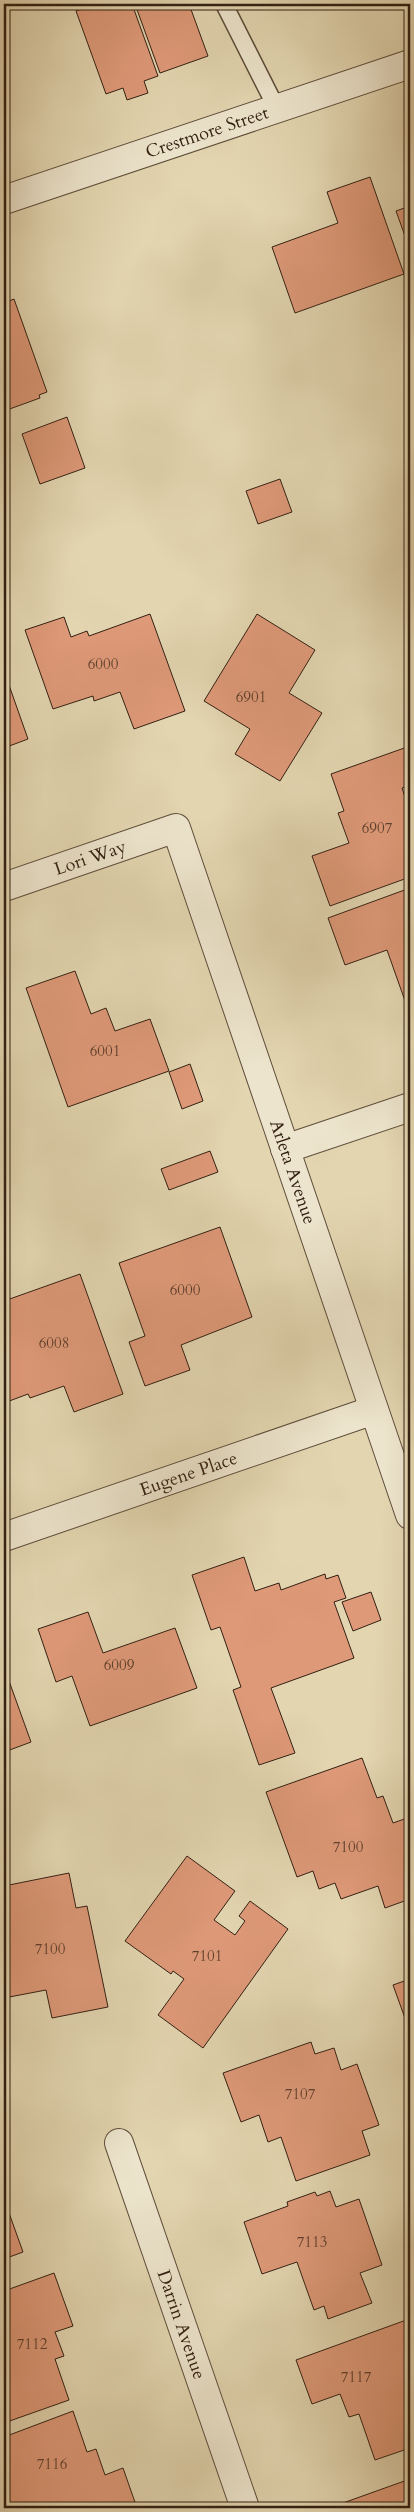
<svg xmlns="http://www.w3.org/2000/svg" width="414" height="2512" viewBox="0 0 414 2512" font-family="Cardo,serif">
	<rect width="100%" height="100%" fill="#e2d5b0"/>
	<filter id="stains"><feTurbulence type="fractalNoise" baseFrequency=".004" numOctaves="4"/><feColorMatrix values="0 0 0 0 .2 0 0 0 0 .09 0 0 0 0 .02 0 0 0 .5 -.17"/></filter>
	<radialGradient id="worn" r=".72"><stop offset=".6" stop-color="#630" stop-opacity="0"/><stop offset="1" stop-color="#630" stop-opacity=".3"/></radialGradient>
	<g fill="#de9978" stroke="#332013">
		<path d="M95 4H132L158 76 144 81 148 93 127 100 123 88 106 94 76 11Z"/>
		<path d="M135 4H189L208 56 160 73Z"/>
		<path d="M370 177 404 274 295 313 272 247 338 223 327 192Z"/>
		<path d="M410 206V250L396 211Z"/>
		<path d="M14 299 47 392 39 395 40 398 4 411V303Z"/>
		<path d="M67 417 85 468 40 484 22 434Z"/>
		<path d="M280 479 292 512 258 524 246 491Z"/>
		<path d="M150 614 185 711 134 729 120 692 94 701 93 696 53 709 25 630 64 617 71 637 87 631 89 636Z"/>
		<path d="M257 614 315 650 289 693 322 713 280 781 235 754 250 729 204 701Z"/>
		<path d="M4 671 28 739 4 748Z"/>
		<path d="M410 746V785L402 788 410 812V877L330 906 312 856 349 843 338 813 344 811 331 774Z"/>
		<path d="M410 888V1015L387 950 345 965 328 918Z"/>
		<path d="M75 971 91 1014 106 1008 115 1031 150 1019 169 1071 68 1107 26 988Z"/>
		<path d="M190 1064 203 1101 182 1109 169 1072Z"/>
		<path d="M210 1151 218 1172 169 1190 161 1169Z"/>
		<path d="M220 1227 252 1317 181 1345 190 1370 145 1386 129 1342 145 1336 119 1263Z"/>
		<path d="M80 1274 123 1394 74 1412 64 1386 30 1398 28 1394 4 1403V1301Z"/>
		<path d="M244 1557 255 1591 279 1583 281 1590 325 1574 326 1579 338 1575 346 1598 334 1602 354 1658 271 1688 295 1753 259 1765 233 1690 241 1687 220 1627 211 1630 192 1575Z"/>
		<path d="M371 1592 381 1620 353 1631 342 1602Z"/>
		<path d="M88 1612 103 1653 175 1628 197 1688 90 1726 72 1676 56 1682 38 1629Z"/>
		<path d="M9 1681 31 1742 7 1751 4 1742V1683Z"/>
		<path d="M362 1758 377 1798 383 1796 393 1823 410 1817V1899L385 1908 378 1886 341 1899 335 1883 319 1889 313 1871 297 1877 266 1792Z"/>
		<path d="M187 1856 235 1891 214 1920 235 1935 245 1921 239 1916 250 1901 288 1929 203 2048 158 2015 184 1979 173 1971 171 1974 125 1941Z"/>
		<path d="M69 1873 76 1908 87 1906 108 2007 52 2018 46 1990 4 1998V1886Z"/>
		<path d="M410 1979V2032L393 1985Z"/>
		<path d="M311 2042 315 2054 334 2048 341 2070 357 2064 379 2125 362 2131 370 2155 296 2181 281 2137 268 2142 259 2115 241 2122 223 2073Z"/>
		<path d="M330 2191 336 2207 359 2199 382 2265 360 2273 372 2303 328 2319 324 2306 314 2310 297 2262 262 2274 244 2222 288 2206 287 2202 315 2192 317 2196Z"/>
		<path d="M4 2199 23 2252 4 2259Z"/>
		<path d="M54 2273 73 2326 55 2332 64 2356 55 2359 69 2400 4 2423V2291Z"/>
		<path d="M409 2319 410 2448 375 2460 359 2414 349 2417 340 2394 312 2404 296 2360Z"/>
		<path d="M73 2411 87 2452 96 2449 105 2475 123 2468 137 2508H6L4 2501V2460L7 2459 4 2437Z"/>
		<path d="M410 2479V2508H345L343 2503Z"/>
	</g>
	<g fill="none" stroke-linecap="round" stroke-linejoin="round">
		<defs>
			<path id="service" d="M224 4 277 109"/>
			<g id="minor">
				<path id="s1" d="M4 200 410 64"/>
				<path id="s2" d="M4 887 176 828 410 1515"/>
				<path d="M285 1149 410 1107"/>
				<path id="s3" d="M4 1537 374 1410"/>
				<path id="s4" d="M119 2143 245 2508"/>
			</g>
		</defs>
		<use href="#service" stroke="#5f4d3a" stroke-width="19"/>
		<use href="#minor" stroke="#5f4d3a" stroke-width="30"/>
		<use href="#service" stroke="#ece4cc" stroke-width="16"/>
		<use href="#minor" stroke="#ece4cc" stroke-width="28"/>
	</g>
	<g text-anchor="middle" stroke-width="5" stroke-linejoin="round" paint-order="stroke">
		<g font-size="15" fill="#5e3e2c">
			<text x="103" y="669">6000</text>
			<text x="251" y="702">6901</text>
			<text x="377" y="833">6907</text>
			<text x="105" y="1056">6001</text>
			<text x="185" y="1295">6000</text>
			<text x="54" y="1348">6008</text>
			<text x="119" y="1670">6009</text>
			<text x="348" y="1852">7100</text>
			<text x="50" y="1954">7100</text>
			<text x="207" y="1961">7101</text>
			<text x="300" y="2099">7107</text>
			<text x="312" y="2247">7113</text>
			<text x="32" y="2349">7112</text>
			<text x="356" y="2382">7117</text>
			<text x="52" y="2469">7116</text>
		</g>
		<g font-size="18" fill="#332013" stroke="#ece4cc">
			<text dy="6" stroke="none"><textPath href="#s1" startOffset="214">Crestmore Street</textPath></text>
			<text dy="6" stroke="none"><textPath href="#s2" startOffset="91">Lori Way</textPath></text>
			<text dy="6" stroke="none"><textPath href="#s2" startOffset="545">Arleta Avenue</textPath></text>
			<text dy="6" stroke="none"><textPath href="#s3" startOffset="195">Eugene Place</textPath></text>
			<text dy="6" stroke="none"><textPath href="#s4" startOffset="192">Darrin Avenue</textPath></text>
		</g>
	</g>
	<rect width="414" height="2512" fill="none" stroke="#e2d5b0" stroke-width="20"/>
	<rect x="5" y="5" width="404" height="2502" fill="none" stroke="#332013" stroke-width="2.5"/>
	<rect x="10" y="10" width="394" height="2492" fill="none" stroke="#332013"/>
	<rect width="100%" height="100%" filter="url(#stains)"/>
	<rect width="100%" height="100%" fill="url(#worn)"/>
</svg>
